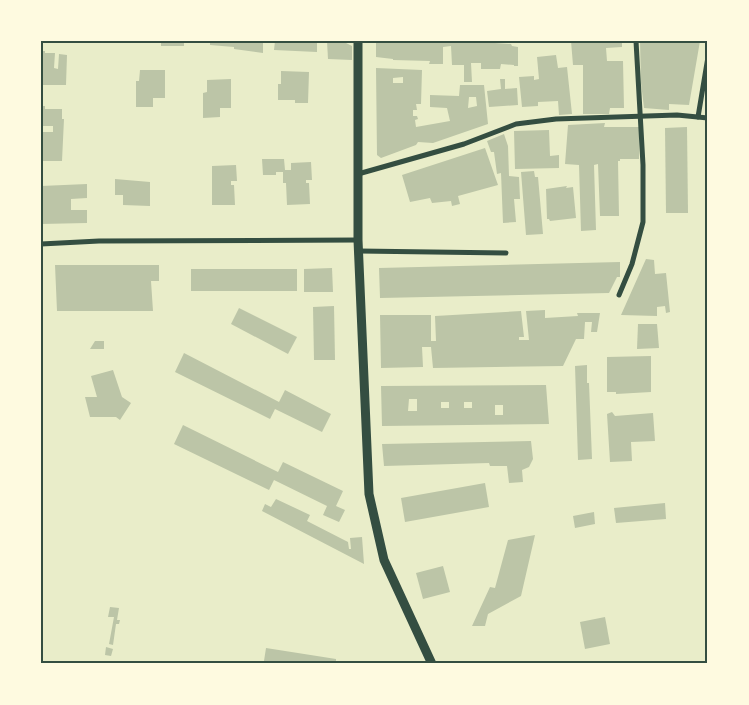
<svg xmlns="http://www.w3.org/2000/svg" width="749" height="705" viewBox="0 0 749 705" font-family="'PT Sans',sans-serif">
	<rect width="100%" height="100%" fill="#e9edc9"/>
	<g fill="#bcc5a7" fill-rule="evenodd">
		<rect x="161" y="41" width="23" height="5"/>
		<path d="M210 41H263V53L234 49V47L210 45Z"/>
		<path d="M275 41H317V52L274 50Z"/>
		<path d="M327 41H342L352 46V60L328 59Z"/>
		<path d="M376 41H464L511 44 512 46 518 47V66H514V65L501 64 500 69H481V63H471L472 82H464V65H452L451 46 443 47V64H429L430 61 393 60V59L376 57Z"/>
		<path d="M571 41H622V47L606 48 607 61H623L624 108H610L609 114H583V65H573Z"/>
		<path d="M640 41H700L689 105 669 104V110L644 108 641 83Z"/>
		<path d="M41 51H45V53H55L54 68 58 69 59 54 67 55 66 85H41Z"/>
		<path d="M556 55 558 68 567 67 572 114 559 115 558 101 538 102V106L522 107 519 77 534 76V80L539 79 537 57Z"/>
		<path d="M376 68 422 70 421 104H416L417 110H413V116H417L418 119 415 120 416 127 450 121 447 108 430 107V95L459 96 460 85H484L488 124 433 143 418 142 416 145 381 158 377 155ZM403 77V83H393V78ZM469 97H476L477 106 468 108Z"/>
		<path d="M140 70H165V98H153V107H136V81H139Z"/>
		<path d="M281 71 309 72 308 103H295V100H278V84H281Z"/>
		<path d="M231 79V108H220V117L203 118V93L207 92V80Z"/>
		<path d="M500 79H505V89L517 88 518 105 489 107 487 91 501 89Z"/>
		<path d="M41 106H45V109H62V119H64L62 161H41V132H53V126H41Z"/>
		<path d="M605 123 604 127H639V159H620V161H618L619 216H600L598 164 594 165 596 230 581 231 579 165 565 164 568 125Z"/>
		<path d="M687 127 688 213H666L665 128Z"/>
		<path d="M549 130 550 156 559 155V168L515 169 514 131Z"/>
		<path d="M504 134 508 146 509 176 519 177 520 199H514L516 222 503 223 501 173 497 174 494 152H491L487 141Z"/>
		<path d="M485 148 498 185 458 196 460 204 452 206 451 201 432 203 430 198 410 202 402 175Z"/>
		<path d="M262 159H284L285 170H291V163L311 162 312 180H306V183H309L310 204 287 205 286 183H283V172H276V175H263Z"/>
		<path d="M236 165 237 181H231V185H234L235 205H212V166Z"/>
		<path d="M534 171 535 177H538L543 234 526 235 521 172Z"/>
		<path d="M115 179 150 182V206L123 205V195H115Z"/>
		<path d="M87 184V198L71 199V210H87V223L41 224V211H43L41 186Z"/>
		<path d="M567 186 566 188 573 187 576 218 550 221 549 219H547L546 189Z"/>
		<path d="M646 259 654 260 655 274 666 273 670 312 666 313 665 306 657 307V316L621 315Z"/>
		<path d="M620 262V277H617L609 293 380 298 379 268Z"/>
		<path d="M55 265H159V281H151L153 311H57Z"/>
		<path d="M332 268 333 292H304V269Z"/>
		<rect x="191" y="269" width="106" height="22"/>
		<path d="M334 306 335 360H314L313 307Z"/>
		<path d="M239 308 297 337 288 354 231 324Z"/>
		<path d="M545 310V318L578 316 577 313H600L597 332H591L592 322H585L584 339H576L563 366 433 368 431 347H422L423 367 381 368 380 315H431V341H436L435 316 521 311 524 337H519V340H529L526 311Z"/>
		<path d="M638 324H657L659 348 637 349Z"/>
		<path d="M95 341H104V349H90Z"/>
		<path d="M184 353 279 402 285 390 331 414 322 432 275 409 270 419 175 372Z"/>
		<path d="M651 356V392L616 394V392H607V357Z"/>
		<path d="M587 365V383H589L592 459 578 460 575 366Z"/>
		<path d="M113 370 122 397 131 403 120 420 116 417H90L85 397H97L91 376Z"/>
		<path d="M546 385 549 424 382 426 381 386ZM409 399H417V411H408ZM441 402H449V408H441ZM464 402H472V408H464ZM495 405H503V415H495Z"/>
		<path d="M612 412 615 416 653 413 655 441 631 442 632 461 610 462 607 414Z"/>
		<path d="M183 425 278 472 283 462 343 491 336 506 345 510 339 522 323 515 327 506 274 480 269 490 174 444Z"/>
		<path d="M531 441 533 459 529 467 522 470 523 482 509 483 507 466H490L489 463 384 466 382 444Z"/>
		<path d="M485 483 489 507 405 522 401 498Z"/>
		<path d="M276 499 310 515 307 521 348 542 349 549H351L350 538 362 537 364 564 262 511 265 504 271 507Z"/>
		<path d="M665 503 666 519 616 523 614 508Z"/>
		<path d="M594 512 595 524 575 528 573 516Z"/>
		<path d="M535 535 521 596 488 614 485 626H472L490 587 495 588 508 540Z"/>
		<path d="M443 566 450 592 423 599 416 573Z"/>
		<path d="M110 607 119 608 117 620H120L119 624H116L113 645 109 644 114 617H108Z"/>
		<path d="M605 617 610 644 585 649 580 622Z"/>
		<path d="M106 647 113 649 111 656 105 655Z"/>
		<path d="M266 648 336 659V664H289L264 661Z"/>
	</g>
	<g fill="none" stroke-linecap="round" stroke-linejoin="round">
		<g stroke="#344e41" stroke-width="5">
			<path d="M698 117 708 57"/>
			<path d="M358 174 464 144 516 124 556 119 677 115 708 118"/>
			<path d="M41 244 99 241 358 240"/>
			<path d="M359 251 506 253"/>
			<path d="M619 295 632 264 643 222V165L636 41"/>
		</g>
		<path stroke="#344e41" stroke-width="9" d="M358 41V240L369 494 384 560 432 664"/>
	</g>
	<rect width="749" height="705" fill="none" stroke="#fefae0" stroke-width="85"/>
	<rect x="42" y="42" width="664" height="620" fill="none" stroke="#344e41" stroke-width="2"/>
</svg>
